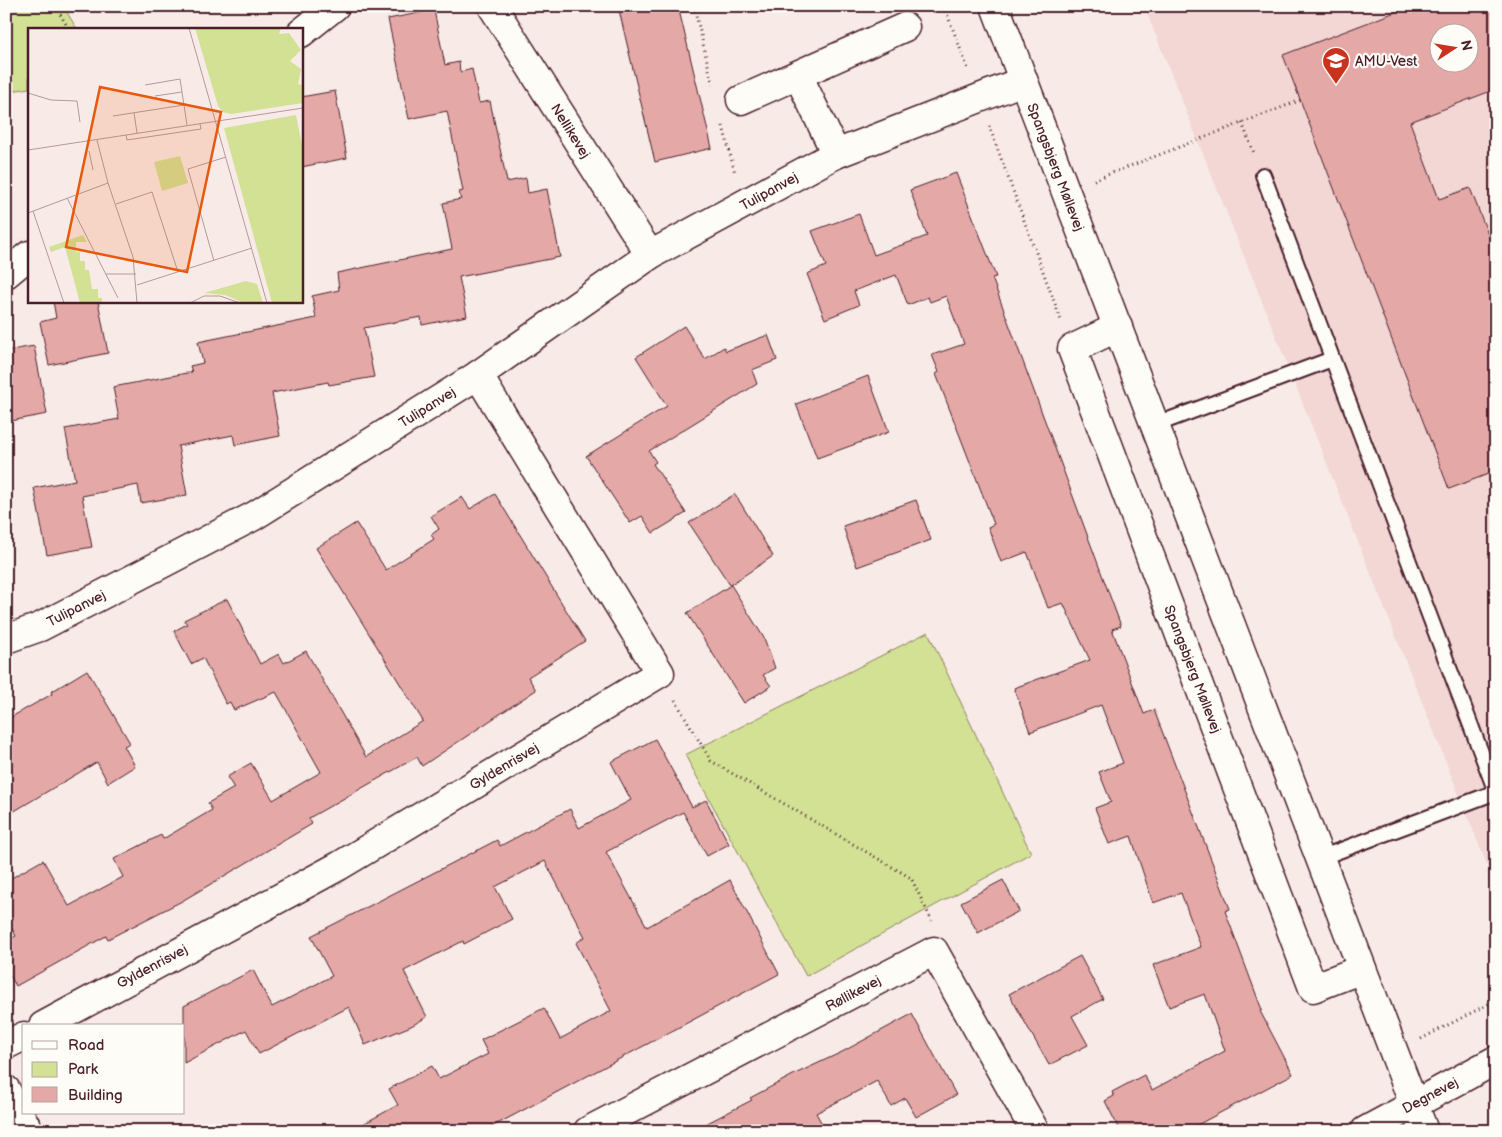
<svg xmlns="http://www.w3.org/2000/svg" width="1502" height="1137" viewBox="0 0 1502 1137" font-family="'Balsamiq Sans',sans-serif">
	<rect width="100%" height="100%" fill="#f8ebe7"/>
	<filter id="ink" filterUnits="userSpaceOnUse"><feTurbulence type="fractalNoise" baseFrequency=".02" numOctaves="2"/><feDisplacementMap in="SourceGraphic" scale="10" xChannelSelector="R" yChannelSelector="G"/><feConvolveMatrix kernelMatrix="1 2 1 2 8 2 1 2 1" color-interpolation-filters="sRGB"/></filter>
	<g filter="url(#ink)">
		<path fill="#f2d7d4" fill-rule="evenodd" d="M1144 6H1496V878L1493 880ZM1440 32H1470V62H1440Z"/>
		<g fill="#d2e194" stroke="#8e8060">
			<path d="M6 6H63L77 29H29V88L6 92Z"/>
			<path d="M928 632 1031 853 806 976 685 755Z"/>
		</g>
		<g fill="#e4a9a7" stroke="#4a1f2b" fill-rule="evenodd">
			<path d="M618 6H678L712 148 655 162Z"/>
			<path d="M1411 6H1496V89L1410 122 1439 199 1470 188 1496 255V471L1449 489 1283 55ZM1440 32H1470V62H1440Z"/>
			<path d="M434 10 445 65 459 62 460 72 472 69 479 103 490 101 507 182 526 178 528 193 547 189 560 257 459 277 467 316 422 325 421 317 364 328 374 377 329 385 328 382 272 393 280 436 235 445 233 435 178 446 187 495 141 503 138 485 82 496 92 547 47 555 34 488 75 480 65 429 119 419 113 387 192 372 190 366 203 363 198 342 316 318 312 296 339 290 337 273 452 249 443 203 461 199 459 192 463 191 447 111 409 119 388 19Z"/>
			<path d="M335 91 347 158 301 167V97Z"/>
			<path d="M956 173 996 277 992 278 1121 626 1112 629 1144 714 1154 710 1230 909 1225 911 1262 1010 1260 1011 1293 1074 1186 1131H1120L1105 1101 1114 1096 1112 1092 1144 1075 1152 1090 1225 1051 1205 994 1169 1007 1153 965 1201 947 1181 893 1153 903 1131 836 1109 844 1095 808 1111 802 1099 772 1123 763 1101 705 1030 732 1014 688 1090 660 1063 603 1048 608 1027 552 1001 562 988 527 994 524 951 413 936 374 939 372 932 355 964 344 946 296 930 302 928 297 908 305 896 275 854 291 859 305 825 319 807 274 826 266 812 231 859 214 874 255 927 236 910 190Z"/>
			<path d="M53 301H98L108 353 49 365 40 322 56 318Z"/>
			<path d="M684 326 705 359 724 347 726 351 768 335 777 360 752 370 757 384 649 451 656 462 653 464 686 513 653 533 642 516 630 523 586 456 667 406 636 357Z"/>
			<path d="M34 346 47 414 6 422V351Z"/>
			<path d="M868 376 889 432 817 458 796 404Z"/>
			<path d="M495 494 585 641 528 677 536 690 422 766 417 757 309 818 312 824 182 901 108 939 106 936 16 986 6 969V941L16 936 6 918V881L43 860 69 906 123 877 114 859 161 835 163 839 212 810 208 803 234 788 227 777 251 763 273 800 321 772 276 692 234 710 230 702 226 704 203 658 191 664 174 631 187 624 184 620 227 599 260 664 279 654 284 663 306 651 366 757 423 721 316 548 356 523 386 570 434 539 431 535 439 529 431 516 462 497 470 509Z"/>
			<path d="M735 494 773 556 730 585 689 523Z"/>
			<path d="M916 500 931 540 857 567 843 526Z"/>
			<path d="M731 585 764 638 775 668 763 675 771 686 744 703 687 613Z"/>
			<path d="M87 670 130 743 124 746 135 766 108 783 97 762 6 816V720L52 694 51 692Z"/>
			<path d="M655 739 692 807 706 800 729 844 707 856 683 812 606 852 647 927 730 880 779 974 484 1131H350L398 1105 389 1089 432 1066 439 1079 488 1054 481 1040 544 1008 560 1039 611 1011 576 943 585 937 545 861 495 887 512 919 464 944 463 941 404 971 427 1017 411 1026 365 1045 349 1007 259 1054 246 1030 184 1063V1006L253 970 272 1007 332 976 311 936 497 840 500 846 570 809 579 828 631 800 611 762Z"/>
			<path d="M1003 880 1019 911 978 933 961 902Z"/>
			<path d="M1080 956 1103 999 1072 1016 1088 1045 1049 1065 1009 994Z"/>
			<path d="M912 1014 956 1095 916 1117 905 1098 891 1106 877 1081 816 1113 826 1131H692L752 1100 750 1098 795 1074 842 1052Z"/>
		</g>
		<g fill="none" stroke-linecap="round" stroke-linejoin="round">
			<defs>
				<g id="service">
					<path d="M1263 175 1496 792"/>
					<path d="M1155 425 1332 359"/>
					<path d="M1320 858 1496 792"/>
				</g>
				<g id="minor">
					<path d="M492 6 650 255"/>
					<path d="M301 33 335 6"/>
					<path d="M798 75 836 154"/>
					<path d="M741 100 905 27"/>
					<path d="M6 274 29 255"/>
					<path d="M1118 327 1072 349 1313 988 1362 969"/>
					<path d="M6 639 40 627 254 516 478 375 650 255 836 154 1023 81"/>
					<path d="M43 1026 339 866 660 673 478 375"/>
					<path d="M6 1045 24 1036"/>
					<path d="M6 1090 29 1131"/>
					<path d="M588 1131 934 951 1035 1131"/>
				</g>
				<g id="tertiary">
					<path d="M995 6 1424 1131"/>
					<path d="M1365 1131 1496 1060"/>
				</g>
			</defs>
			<use href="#service" stroke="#4a1f2b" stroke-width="18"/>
			<use href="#minor" stroke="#4a1f2b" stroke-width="31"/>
			<use href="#tertiary" stroke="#4a1f2b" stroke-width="31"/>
			<g stroke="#4a1f2b" stroke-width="3" stroke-dasharray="1 4" stroke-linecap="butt">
				<path d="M55 6 69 29"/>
				<path d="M694 6 713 86"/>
				<path d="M794 6H798"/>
				<path d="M944 6 968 69"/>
				<path d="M1242 123 1254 153"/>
				<path d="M723 126 735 173"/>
				<path d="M989 126 1061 320"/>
				<path d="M1094 180 1301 100"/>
				<path d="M675 700 711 761 911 878 932 921"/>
				<path d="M1421 1039 1496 1000"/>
			</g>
			<use href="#service" stroke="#fdfcf7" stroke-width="14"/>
			<use href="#minor" stroke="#fdfcf7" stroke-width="28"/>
			<use href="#tertiary" stroke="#fdfcf7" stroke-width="28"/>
		</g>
	</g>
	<defs>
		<symbol id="school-pin" viewBox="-11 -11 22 30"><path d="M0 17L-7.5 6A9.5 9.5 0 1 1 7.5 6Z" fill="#c8321e" stroke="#fdfcf7"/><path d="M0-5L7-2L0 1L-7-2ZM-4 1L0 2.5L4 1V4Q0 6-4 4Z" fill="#fff"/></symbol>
	</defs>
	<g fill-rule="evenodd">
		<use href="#school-pin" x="1320" y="45" width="32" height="43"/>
	</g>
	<g text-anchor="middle" stroke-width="4.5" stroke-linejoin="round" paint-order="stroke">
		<g font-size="14" fill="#4a1f2b" stroke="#fdfcf7" text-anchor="start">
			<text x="1355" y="66">AMU-Vest</text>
		</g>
		<g font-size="14" fill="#4a1f2b" stroke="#fdfcf7">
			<text transform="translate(571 131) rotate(58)" y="5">Nellikevej</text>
			<text transform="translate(1056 167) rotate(69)" y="5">Spangsbjerg Møllevej</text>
			<text transform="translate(769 191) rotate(-29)" y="5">Tulipanvej</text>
			<text transform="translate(427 407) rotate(-32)" y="5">Tulipanvej</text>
			<text transform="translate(76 608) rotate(-27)" y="5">Tulipanvej</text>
			<text transform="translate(1193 669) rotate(69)" y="5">Spangsbjerg Møllevej</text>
			<text transform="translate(504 766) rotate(-31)" y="5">Gyldenrisvej</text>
			<text transform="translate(152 966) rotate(-28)" y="5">Gyldenrisvej</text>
			<text transform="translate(853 993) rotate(-28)" y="5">Røllikevej</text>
			<text transform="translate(1430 1095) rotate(-28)" y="5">Degnevej</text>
		</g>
	</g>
	<g transform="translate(28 28)">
		<rect width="275" height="275" fill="#f8ebe7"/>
		<path d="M167 0H253L251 6 261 5 273 22 262 33 273 41 270 56 275 57V75L203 86 195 84 190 78ZM268 87 275 122V275H244L196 100ZM152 128 160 155 134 163 126 134ZM55 207 59 214H48V224H52V233H57V242H61L64 261H70V270H74V275H52L37 219 23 224 21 219ZM218 253 229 256 235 275H216L197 267 176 265Z" fill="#d2e194"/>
		<path fill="none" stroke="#b2999c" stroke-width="1" d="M161 0 239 275M117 57 152 51 159 97M0 65 23 72 49 73 52 94M127 68 154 64M106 85 109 105M85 88 156 77M98 107 99 112 173 101 172 96M69 112 80 155 105 229 109 275M0 122 275 80M61 123 65 142M39 170 90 270M88 176 124 164 150 244M5 183 36 275M0 185 80 155M186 233 160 141 198 129M78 246H108M109 257 224 220M162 275 176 268H192L212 275"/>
		<path fill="#e8590c" fill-opacity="0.15" stroke="#e8590c" stroke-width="2.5" d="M72 59 193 84 159 244 38 219Z"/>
		<rect width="275" height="275" fill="none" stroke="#4a1f2b" stroke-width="2.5"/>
	</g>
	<rect width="1502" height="1137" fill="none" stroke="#fdfcf7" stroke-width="25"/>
	<rect x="12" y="12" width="1477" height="1112" fill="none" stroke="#4a1f2b" stroke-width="2" filter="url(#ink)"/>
	<rect x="22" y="1024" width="162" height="90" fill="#fdfcf7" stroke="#b5a4a5"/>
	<rect x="32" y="1041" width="25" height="8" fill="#fdfcf7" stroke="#b5a4a5"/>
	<text x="68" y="1050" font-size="15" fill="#4a1f2b">Road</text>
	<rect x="32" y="1062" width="25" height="15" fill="#d2e194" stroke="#b5a4a5"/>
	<text x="68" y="1074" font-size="15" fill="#4a1f2b">Park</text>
	<rect x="32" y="1087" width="25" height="15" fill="#e4a9a7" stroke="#b5a4a5"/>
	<text x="68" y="1100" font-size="15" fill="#4a1f2b">Building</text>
	<g transform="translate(1454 48) rotate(78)"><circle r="24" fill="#fdfcf7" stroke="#b5a4a5"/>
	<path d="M0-4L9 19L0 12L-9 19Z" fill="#c8321e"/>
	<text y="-8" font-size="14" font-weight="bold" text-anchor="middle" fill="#4a1f2b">N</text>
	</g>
</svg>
